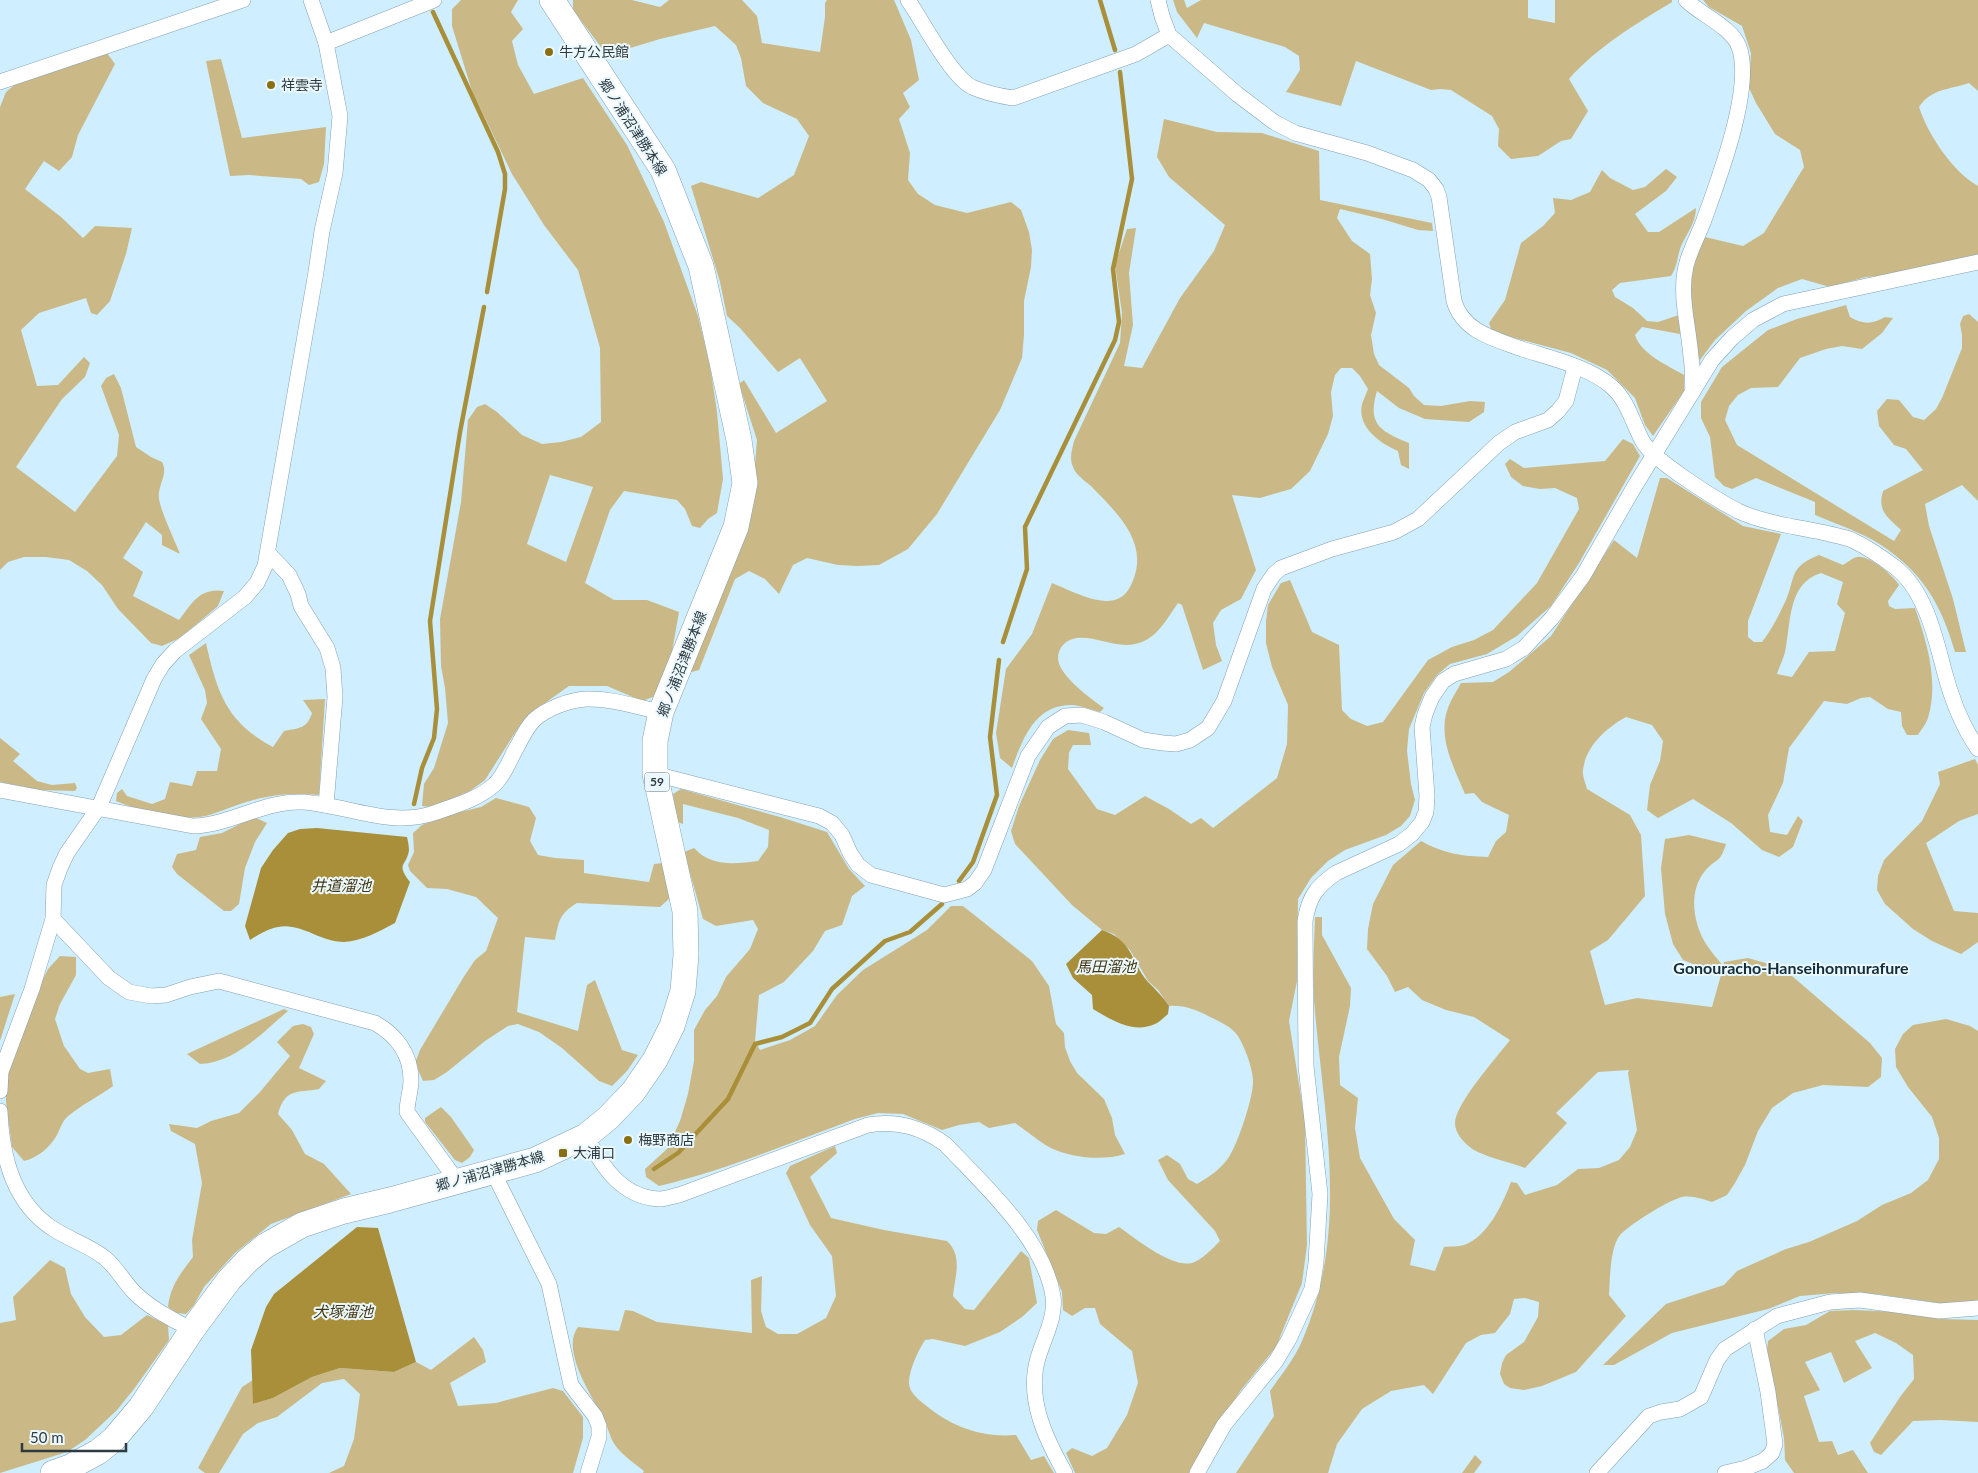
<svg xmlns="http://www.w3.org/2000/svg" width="1978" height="1473" viewBox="0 0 1978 1473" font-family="Lato,'Noto Sans JP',sans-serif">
	<rect width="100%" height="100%" fill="#cfeeff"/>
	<g fill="#cab986" fill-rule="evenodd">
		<path d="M461 0H518L511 12 523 29 512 41 518 65 534 94 583 78 627 145 664 222 698 316 710 365 717 412 723 479 717 513 708 519 700 528 692 526 685 509 677 500 624 491 610 510 585 583 614 600H647L679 612 670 663 653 697 642 701 607 686H569L531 713 520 725 485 780 470 791 448 800 430 807 422 806 424 784 434 768 448 723 445 688 441 666 440 619 461 502 468 420 477 407 485 404 497 412 522 435 542 444 561 442 581 437 601 422 600 348 578 270 544 225 512 174 472 91 452 26V9ZM550 475 593 487 566 562 527 544Z"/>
		<path d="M573 0H632L660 7 669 0H742L757 16 762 43 820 52 825 17V3L827 0H894L911 40 919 80 903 93 910 107 899 119 910 153 908 180 918 194 935 205 967 213 1011 202 1021 210 1029 232 1032 250 1031 267 1024 301V335L1022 358 1000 410 937 514 908 549 879 565 858 566 838 565 807 558 793 565 779 594 765 579 749 571 735 579 699 670 688 673 752 501 757 440 739 384 744 380 776 433 827 401 800 358 778 372 740 328 727 316 720 282 691 186 701 182 758 198 794 175 809 136 797 119 763 103 746 86 741 58 736 45 715 26 660 39 607 55 573 10Z"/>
		<path d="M1173 0H1184L1187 8 1201 0H1528V18L1555 23V0H1672V2C1636 24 1597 47 1569 79L1588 111 1571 139 1561 141 1538 156 1511 159 1498 146 1499 129 1492 116 1451 90 1441 89 1431 90 1356 61 1341 106 1286 92 1300 70 1299 56 1285 47 1204 23 1197 38 1177 12Z"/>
		<path d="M1703 0H1978V91L1969 83C1949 90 1932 88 1919 107 1928 135 1953 172 1978 186V257L1895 275 1866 277 1830 287 1802 279 1778 288 1746 311 1715 340 1700 360 1695 357C1697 328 1688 298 1691 270 1693 259 1700 247 1705 237L1743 246 1764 233 1804 167 1800 150 1775 134 1756 103 1749 88 1751 53 1742 26 1709 7Z"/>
		<path d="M107 53 115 64 78 135 72 157 59 171 44 161 25 189 61 217 83 238 95 226 132 228 126 254 110 301 97 315 91 313 86 298 39 313 21 330 37 386 58 385 84 357 90 363 85 377 62 399 16 467 75 512 117 456 119 435 101 386 106 378 114 374 121 388 136 447 151 457 162 462C169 474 157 485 159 499 161 512 175 541 180 554L162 545V535L146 522 123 558 143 572 133 596 179 620C192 603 200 587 224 591L218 606 180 638 162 646 151 643 118 609 102 585 87 571 69 560 46 557H24L8 562 0 570V107L6 92 18 82Z"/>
		<path d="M221 59 242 138 326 127 324 164 319 182 309 185 301 179 249 175 230 176 206 61Z"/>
		<path d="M1164 119 1217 132 1262 133 1319 151 1320 200 1432 223 1433 231 1418 230 1382 219 1340 209 1337 218 1352 241 1370 254 1372 279 1370 295 1376 313 1371 335 1374 354 1379 365 1409 388 1414 396 1424 405 1441 406 1470 401 1485 402 1484 412 1469 422 1425 419 1399 408 1377 391C1367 424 1380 431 1409 443V469L1401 465 1398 451C1380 443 1357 428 1362 404 1364 399 1366 394 1368 389L1360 376 1352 368H1341L1335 375 1331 392 1333 416 1328 434 1310 471 1291 489 1260 498 1232 495 1256 570 1241 599 1221 610 1213 623 1216 645 1222 661 1203 670 1182 605 1178 603C1168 617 1159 635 1142 642 1119 651 1098 636 1077 638 1067 639 1058 647 1058 658 1058 675 1091 699 1104 708L1100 712C1092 710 1082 706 1073 705 1035 704 1023 738 1012 768L1000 758 996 733 1006 669 1032 634 1052 583C1075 592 1115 616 1130 587 1152 545 1119 515 1091 486 1085 481 1075 474 1073 467 1069 458 1072 450 1074 441L1120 343 1122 313 1115 265 1127 229 1136 228 1129 273 1133 325 1124 366 1142 368 1180 298 1214 251 1225 225 1169 177 1157 157Z"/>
		<path d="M1666 169 1677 177 1666 191 1635 214 1648 232H1659L1696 208C1696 224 1685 235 1680 249 1677 259 1677 267 1671 276L1620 283 1612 290 1615 297 1633 308 1647 321 1658 322 1679 315 1680 334 1642 327 1635 335C1641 354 1667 365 1684 375V391L1653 436 1645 425 1635 398 1607 370 1571 353 1492 332 1489 323 1505 300 1521 243 1543 226 1555 213 1553 198 1571 200 1590 192 1602 170 1610 178 1633 190 1645 187Z"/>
		<path d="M1846 305 1850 317C1863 324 1871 325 1885 317L1893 318 1882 333 1862 349 1842 346 1826 349 1800 358 1778 387 1751 388 1738 395 1729 406 1725 420 1737 445 1894 541 1901 530C1888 517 1877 512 1883 491L1923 470 1906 449 1894 445 1879 426 1877 411 1887 399 1899 400 1913 417 1924 420 1936 409 1942 398 1962 348V335L1960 324 1963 316 1969 314 1978 322V501L1962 485 1925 504 1929 526 1953 599 1966 652H1955C1941 604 1923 573 1881 545 1861 532 1836 524 1815 515V502L1756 478 1732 489 1724 486 1715 477 1710 437 1701 418V402L1722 367 1768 330 1797 319Z"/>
		<path d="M1623 439 1633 444 1640 456 1579 563 1551 606 1517 636 1487 654 1450 664 1437 675 1424 693 1409 729 1407 751 1411 784 1415 800 1410 816 1401 826 1386 835 1345 850 1328 861 1311 878 1298 899 1297 981 1289 1021 1305 1122 1307 1245 1302 1283 1276 1347 1241 1390 1207 1441 1189 1473H1075L1066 1453 1072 1448 1092 1456 1107 1448 1127 1415 1138 1383 1132 1351 1100 1324 1095 1308H1085L1072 1316 1063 1310 1062 1292 1037 1230 1038 1221 1056 1210 1094 1233 1106 1234 1119 1227C1135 1238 1171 1268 1192 1263 1202 1260 1213 1248 1220 1241L1215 1231 1168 1180 1158 1160 1167 1155 1180 1164 1188 1179 1197 1184C1209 1177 1221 1169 1229 1157 1238 1143 1254 1096 1253 1080 1252 1066 1245 1048 1238 1036 1232 1027 1219 1021 1210 1017 1197 1010 1184 1005 1169 1006L1158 990 1148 981 1130 950 1114 934 1102 930 1072 905 1015 844 1011 831 1019 806 1040 760 1053 739 1068 730 1089 733 1091 745H1073L1069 753 1068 769 1097 809 1115 815 1145 796 1169 809 1191 824 1201 818 1213 828 1277 778 1287 744 1288 705 1272 667 1266 643V621L1268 605 1281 583 1290 580 1312 632 1339 645 1342 710 1351 719 1367 726 1383 722 1428 660 1452 647 1474 640 1493 630 1537 583 1579 509 1577 498 1555 488 1540 489 1523 486 1511 477 1505 464 1510 459 1524 468 1605 461Z"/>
		<path d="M1660 478H1667L1743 526 1781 534 1748 621V637L1754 642H1762C1772 629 1779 615 1786 600 1796 576 1789 567 1819 555L1843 565C1847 563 1852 558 1857 557 1869 555 1893 575 1899 585L1888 601 1889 606 1895 609 1915 608C1927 643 1939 681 1928 718 1926 724 1921 730 1918 735H1907L1902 726 1901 712 1888 709 1870 697 1861 698 1847 704 1824 701 1789 748 1783 783 1768 815 1770 832 1787 835 1798 816 1803 821 1793 847 1779 857 1762 850 1731 823 1693 799 1658 818 1647 810 1650 785 1660 761 1663 741 1652 725 1626 717C1606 728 1586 746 1583 770 1582 776 1586 784 1587 789L1630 815 1641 835 1645 896 1608 940 1590 951 1605 1005 1637 998 1712 1007 1721 975 1683 960 1673 944 1665 914 1661 868 1665 839 1689 835 1726 844C1720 864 1716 858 1705 871 1688 891 1693 923 1706 944 1711 952 1718 959 1723 966L1724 962 1748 958 1769 964 1792 976 1870 1043 1882 1058 1881 1077 1868 1087 1823 1085 1793 1093 1772 1108 1758 1131 1745 1165 1735 1183 1727 1195 1712 1202C1703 1199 1689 1194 1679 1198 1666 1202 1629 1225 1620 1235 1610 1247 1610 1279 1609 1295L1626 1316 1576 1372 1542 1386 1524 1390 1510 1388 1504 1384 1500 1374 1502 1363 1506 1355 1524 1342 1538 1317 1539 1302 1525 1298 1514 1299 1510 1314 1495 1333 1481 1335 1466 1343 1433 1394 1424 1385 1391 1391 1362 1409 1337 1444 1328 1473H1236L1274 1416 1270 1391C1281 1375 1295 1358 1302 1341 1349 1232 1325 1124 1315 1012 1312 981 1314 949 1315 917H1322V935L1351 988 1350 1006 1339 1057 1340 1085 1358 1098 1355 1128 1360 1158 1394 1219 1415 1240 1410 1265 1435 1271 1444 1247C1450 1246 1458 1247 1464 1245 1488 1237 1503 1203 1511 1182L1517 1183 1525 1195 1557 1185 1578 1169 1599 1168 1619 1160 1630 1147 1637 1130 1628 1073 1629 1070 1598 1072 1556 1113 1567 1123 1525 1168C1510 1162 1484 1157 1471 1148 1463 1142 1455 1133 1455 1123 1455 1104 1497 1057 1510 1040L1474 1017 1446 1010 1422 1000 1408 987 1395 992 1387 976 1367 949 1368 929 1373 904 1393 865 1421 841C1445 854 1461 856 1488 857L1496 841 1506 832 1509 815 1482 802 1474 793 1465 794C1454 768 1437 736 1448 708 1451 699 1457 691 1461 683L1493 682 1509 672 1551 636 1614 540 1637 558ZM1821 573 1843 582 1837 604 1845 613 1835 651 1809 652 1792 677 1777 674C1779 667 1783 660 1785 652 1791 625 1787 583 1821 573Z"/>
		<path d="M206 643C217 692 226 722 273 747L284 731C299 728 307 729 312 713L303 700 325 699 319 795C295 793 274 794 250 801 233 805 216 815 199 817 172 820 141 811 116 801L117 793 122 789 127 796 152 804 165 799 170 782 192 786 197 771H217L221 749 201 719 207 703 205 690 189 655Z"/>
		<path d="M0 738 20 754 13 761 37 781 52 785 75 783 77 788 75 791 40 790 0 782Z"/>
		<path d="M1975 759 1978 765V814L1959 821 1926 843 1954 911 1978 913V942L1961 954 1932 941 1913 929 1885 904 1877 890 1878 876 1884 860 1922 821 1940 784 1938 772Z"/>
		<path d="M681 789 780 817 827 832 849 869 865 886 852 896 842 925 825 931 813 951 784 982 759 995 755 1041 760 1050 790 1040 815 1026 837 995 863 970 927 930 951 906H963L1032 961 1049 986 1056 1024 1064 1033 1065 1047 1070 1061 1077 1073 1104 1099 1112 1118 1115 1135 1125 1154C1102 1161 1072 1158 1051 1148 1038 1141 1027 1131 1015 1123L989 1128 979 1122 959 1125 942 1130 903 1114 878 1113 855 1119C790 1143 726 1170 659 1186L646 1177 645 1169 667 1149 680 1121 688 1094 694 1061V1030L705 1010 717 996 726 977 750 949 758 929 753 920 716 926 703 919 684 852 694 848C711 867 735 864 758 861L768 847 769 830 738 818 683 804V824L677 822 673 794Z"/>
		<path d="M496 798 529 807 536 818 530 841 538 855 555 858 584 860V873L649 882 654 864 663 863 671 897 660 907 577 903C559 914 559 921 555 940L525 937 517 1012 578 1031 587 985 595 980 622 1050 638 1055 627 1071 612 1086 599 1081 562 1048 539 1032 518 1024 508 1026 485 1041 447 1072 434 1080 423 1081 415 1063 420 1050 463 978 475 960 486 951 498 918 476 897 447 889 427 888 410 871 408 865 414 852 413 833 422 825 452 814 481 807Z"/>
		<path d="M254 817 267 823 255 842 245 868 239 904 231 911H224L177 874 172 867 177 854 196 850 200 837 222 833Z"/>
		<path d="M60 956 76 957V975L60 1004 55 1019 64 1046 80 1069 88 1073 110 1069 113 1086C98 1097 81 1105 67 1117 62 1122 60 1129 57 1135 50 1147 38 1158 24 1161L12 1147 6 1102V1071L10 1049 48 969Z"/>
		<path d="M15 994 0 1041V997Z"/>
		<path d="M284 1009 288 1011C262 1033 236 1062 200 1064L187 1054Z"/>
		<path d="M1946 1019 1970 1026 1978 1031V1301L1952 1305 1876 1294 1836 1293 1800 1296 1768 1309 1672 1333 1614 1365H1603L1666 1304 1724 1285 1737 1271 1786 1249 1809 1242 1857 1221 1882 1205 1911 1193 1928 1180 1939 1159V1138L1932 1117 1908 1087 1896 1067 1895 1049 1903 1034 1913 1025Z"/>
		<path d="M303 1024 311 1027 314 1034 299 1068 326 1081 319 1089C297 1093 285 1088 278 1114L292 1130 305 1154 324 1164 351 1194 271 1224 235 1253 204 1287 194 1305 186 1314 177 1313 168 1307C170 1286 181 1273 193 1257L192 1240 202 1183 195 1144 171 1131 169 1124 197 1128 211 1121 239 1113 260 1092 290 1056 277 1042 293 1026Z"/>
		<path d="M441 1107 451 1117 474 1150 470 1157 462 1163 455 1160 425 1122V1118Z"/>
		<path d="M835 1146 837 1153 810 1177 831 1218 884 1230 947 1241C963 1256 955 1276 953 1296L965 1309 974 1310 1021 1251 1029 1258 1037 1303 1022 1317 1000 1332 965 1346 933 1339 925 1340C918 1351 909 1370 909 1383 909 1392 918 1399 924 1404 950 1426 981 1438 1016 1435L1031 1460 1044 1456 1054 1473H643L644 1471C634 1463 622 1455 615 1445 610 1438 608 1427 604 1420 593 1397 560 1351 578 1327L619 1331 625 1310 633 1311 657 1322 752 1333 751 1280 762 1276 761 1311 766 1327 778 1334H797L826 1318 836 1296 832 1256 810 1225 786 1173 790 1166Z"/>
		<path d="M50 1260 65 1268 71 1294 85 1317 104 1337 121 1335 147 1315 168 1325 169 1340 134 1389 117 1410 85 1440 67 1452 0 1473V1323L16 1320 13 1297Z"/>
		<path d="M1853 1310 1898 1312 1943 1319 1978 1320V1422L1941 1420 1913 1421 1881 1455 1874 1452 1870 1443 1900 1397 1914 1379 1913 1355 1896 1343 1875 1333 1855 1341 1872 1368 1844 1383 1831 1352 1805 1362 1820 1390 1804 1396 1819 1442 1832 1441 1838 1455 1853 1450 1868 1473H1794L1785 1460 1784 1438 1767 1350 1768 1341 1784 1329 1806 1325 1830 1311Z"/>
		<path d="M474 1337 483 1350 486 1362 450 1383 458 1406 496 1403 553 1388 563 1391 583 1417V1438L573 1473H329L344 1466 354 1439 360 1394 344 1379 322 1383 277 1417 258 1423 243 1434 219 1473H205L198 1468 242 1387 253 1380V1404L273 1398 312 1377 340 1368 394 1372 416 1362 431 1370Z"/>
		<path d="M1475 1455 1482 1462 1474 1473H1462Z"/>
	</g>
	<g fill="#a98f39">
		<path d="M317 828 407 837C408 841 409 847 409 850 407 866 395 863 410 882L395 923C380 931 362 941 344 942 336 942 326 939 318 936 289 923 278 922 250 940L245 926 261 868 273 850 288 833 300 829Z"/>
		<path d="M1102 930C1134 941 1130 961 1148 982 1156 990 1163 997 1169 1006L1168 1014C1164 1017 1160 1022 1155 1024 1134 1034 1111 1020 1093 1009L1092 995 1073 978 1066 964Z"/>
		<path d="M357 1227 378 1228 416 1362 394 1372 340 1368 312 1377 273 1398 253 1404 251 1350 266 1307 274 1294Z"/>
	</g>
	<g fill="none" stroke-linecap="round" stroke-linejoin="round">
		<g stroke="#a98f39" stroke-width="4.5">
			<path d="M1100 0 1115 50"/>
			<path d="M433 12 498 152 505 174V189L487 292"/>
			<path d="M1003 642 1027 569 1025 527 1115 340 1119 322 1113 269 1132 179 1120 72"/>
			<path d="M414 804 422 768 434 738 437 709 430 621 460 432 484 307"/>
			<path d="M959 881 973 862 997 795 990 737 999 660"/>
			<path d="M654 1169 678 1153 728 1099 755 1044 782 1037 810 1023 832 989 885 941 910 932 942 904"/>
		</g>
		<defs>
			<g id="minor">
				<path d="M908 0C923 22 951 76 972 87 985 93 1000 96 1013 98L1136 54 1169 35"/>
				<path d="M1158 0 1162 16 1169 35 1237 94 1274 122 1295 133 1367 153 1413 170 1429 180 1436 189 1439 197 1454 301C1463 332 1495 339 1522 349 1550 358 1590 367 1612 387 1628 401 1633 424 1643 442 1654 461 1717 500 1738 511 1766 524 1800 527 1830 534 1837 536 1845 537 1852 540 1867 547 1883 558 1896 568 1925 591 1935 636 1944 670 1951 697 1962 726 1978 749"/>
				<path d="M1686 0C1701 15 1732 27 1739 47 1754 87 1718 181 1704 220 1698 236 1690 250 1686 266 1679 295 1689 328 1691 357 1693 368 1692 380 1693 391"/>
				<path d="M326 43 434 0"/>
				<path d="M0 82 243 0"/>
				<path d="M268 553 289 575 298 594 301 606 327 648 333 668 335 697 326 805"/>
				<path d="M655 774 819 816 832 823 842 835 850 853 858 865 871 875 944 895 967 889 975 883 984 870 1028 756 1048 727 1065 716 1082 715 1104 722 1143 740 1163 743 1176 744 1190 740 1208 728 1224 701 1264 589 1274 574 1281 568 1332 549 1394 532 1418 519 1499 443 1515 432 1548 420 1558 411 1566 401 1575 367"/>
				<path d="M0 790 193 826C231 825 265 800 303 802 346 805 391 828 434 813 454 806 479 799 495 784 506 773 510 758 518 745 522 737 528 726 534 720 547 708 570 700 586 699 611 698 637 707 661 712"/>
				<path d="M53 919 109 978 129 992 151 996 166 995 190 987 219 981 375 1023C396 1035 411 1054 411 1080 411 1091 407 1101 407 1112L457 1181"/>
				<path d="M0 1091 1 1072 32 989 53 919 54 885 60 868 67 853 99 807 154 679 163 664 175 651 245 597 257 583 265 566 316 272 322 231 335 173 340 116 326 43 311 0"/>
				<path d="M0 1111C2 1157 13 1204 55 1230 71 1240 90 1246 105 1258 118 1269 125 1284 137 1295 153 1310 174 1320 192 1330"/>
				<path d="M586 1136C602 1166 621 1197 659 1199 665 1199 673 1196 679 1195L868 1125C897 1120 921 1127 945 1144 983 1184 1044 1239 1053 1296 1056 1318 1044 1337 1038 1358 1026 1399 1046 1439 1065 1473"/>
				<path d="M493 1172 549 1284 571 1385 595 1416 599 1426V1437L588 1473"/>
				<path d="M1197 1473 1224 1425 1276 1361 1289 1339 1312 1289 1316 1263 1320 1194 1306 1066 1305 921C1309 897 1316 887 1336 873L1399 844 1412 834 1422 822 1426 812 1427 796 1422 727 1425 714 1432 697 1443 681 1454 674 1506 659 1524 648 1552 618 1583 576 1633 489 1712 360 1732 338 1753 320 1783 304 1978 262"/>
				<path d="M1597 1473 1649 1416 1661 1412 1680 1409 1701 1397 1717 1360 1725 1349 1777 1316 1830 1302 1860 1300 1939 1311 1978 1308"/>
				<path d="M1725 1473 1746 1468 1763 1461 1772 1453 1775 1444 1768 1392 1755 1329"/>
			</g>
			<path id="primary" d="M53 1473 70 1467 98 1452 114 1439 141 1407 192 1330 229 1280 247 1261 265 1246 302 1225 344 1211 390 1200 535 1160 586 1136 608 1118 633 1092 655 1060 672 1026 683 991 686 955 685 911 655 774V741L661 712 736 527 745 483 739 440 701 266 663 170 552 0"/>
		</defs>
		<use href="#minor" stroke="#84a1b1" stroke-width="16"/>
		<use href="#primary" stroke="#84a1b1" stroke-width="26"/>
		<use href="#minor" stroke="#fff" stroke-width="15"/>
		<use href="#primary" stroke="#fff" stroke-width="25"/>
	</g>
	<g fill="#896f11" stroke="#ebf8fe" stroke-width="2">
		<circle cx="549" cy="52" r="5"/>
		<circle cx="271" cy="85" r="5"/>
		<circle cx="628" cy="1140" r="5"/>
		<rect x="558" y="1148" width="10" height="10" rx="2.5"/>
	</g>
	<g text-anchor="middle" stroke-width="4" stroke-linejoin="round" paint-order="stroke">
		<rect fill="#ebf8fe" stroke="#667379" stroke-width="1" x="644.5" y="772.5" width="25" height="19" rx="4"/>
		<g font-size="12" font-weight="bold" fill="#2d3a40">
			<text x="657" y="786">59</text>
		</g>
		<g font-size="14" fill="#2d3a40" stroke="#ebf8fe" text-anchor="start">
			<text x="559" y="57">牛方公民館</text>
			<text x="281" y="90">祥雲寺</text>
			<text x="638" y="1145">梅野商店</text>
			<text x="573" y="1158">大浦口</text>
		</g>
		<g font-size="14" fill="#2d3a40" stroke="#ebf8fe">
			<text transform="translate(633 127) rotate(57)" y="5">郷ノ浦沼津勝本線</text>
			<text transform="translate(682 664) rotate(-69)" y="5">郷ノ浦沼津勝本線</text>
			<text transform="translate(490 1171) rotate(-16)" y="5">郷ノ浦沼津勝本線</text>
		</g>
		<g font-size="15" font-style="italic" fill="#433712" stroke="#ebf8fe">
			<text x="341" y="891">井道溜池</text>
			<text x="1106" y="972">馬田溜池</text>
			<text x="343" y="1317">犬塚溜池</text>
		</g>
		<g font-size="16" font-weight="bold" fill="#122c39" stroke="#ebf8fe">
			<text x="1791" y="974">Gonouracho-Hanseihonmurafure</text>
		</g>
	</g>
	<path d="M22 1443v8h104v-8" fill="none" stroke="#2d3a40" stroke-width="2.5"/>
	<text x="30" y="1443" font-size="15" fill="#2d3a40" stroke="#ebf8fe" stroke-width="4" paint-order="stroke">50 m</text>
</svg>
